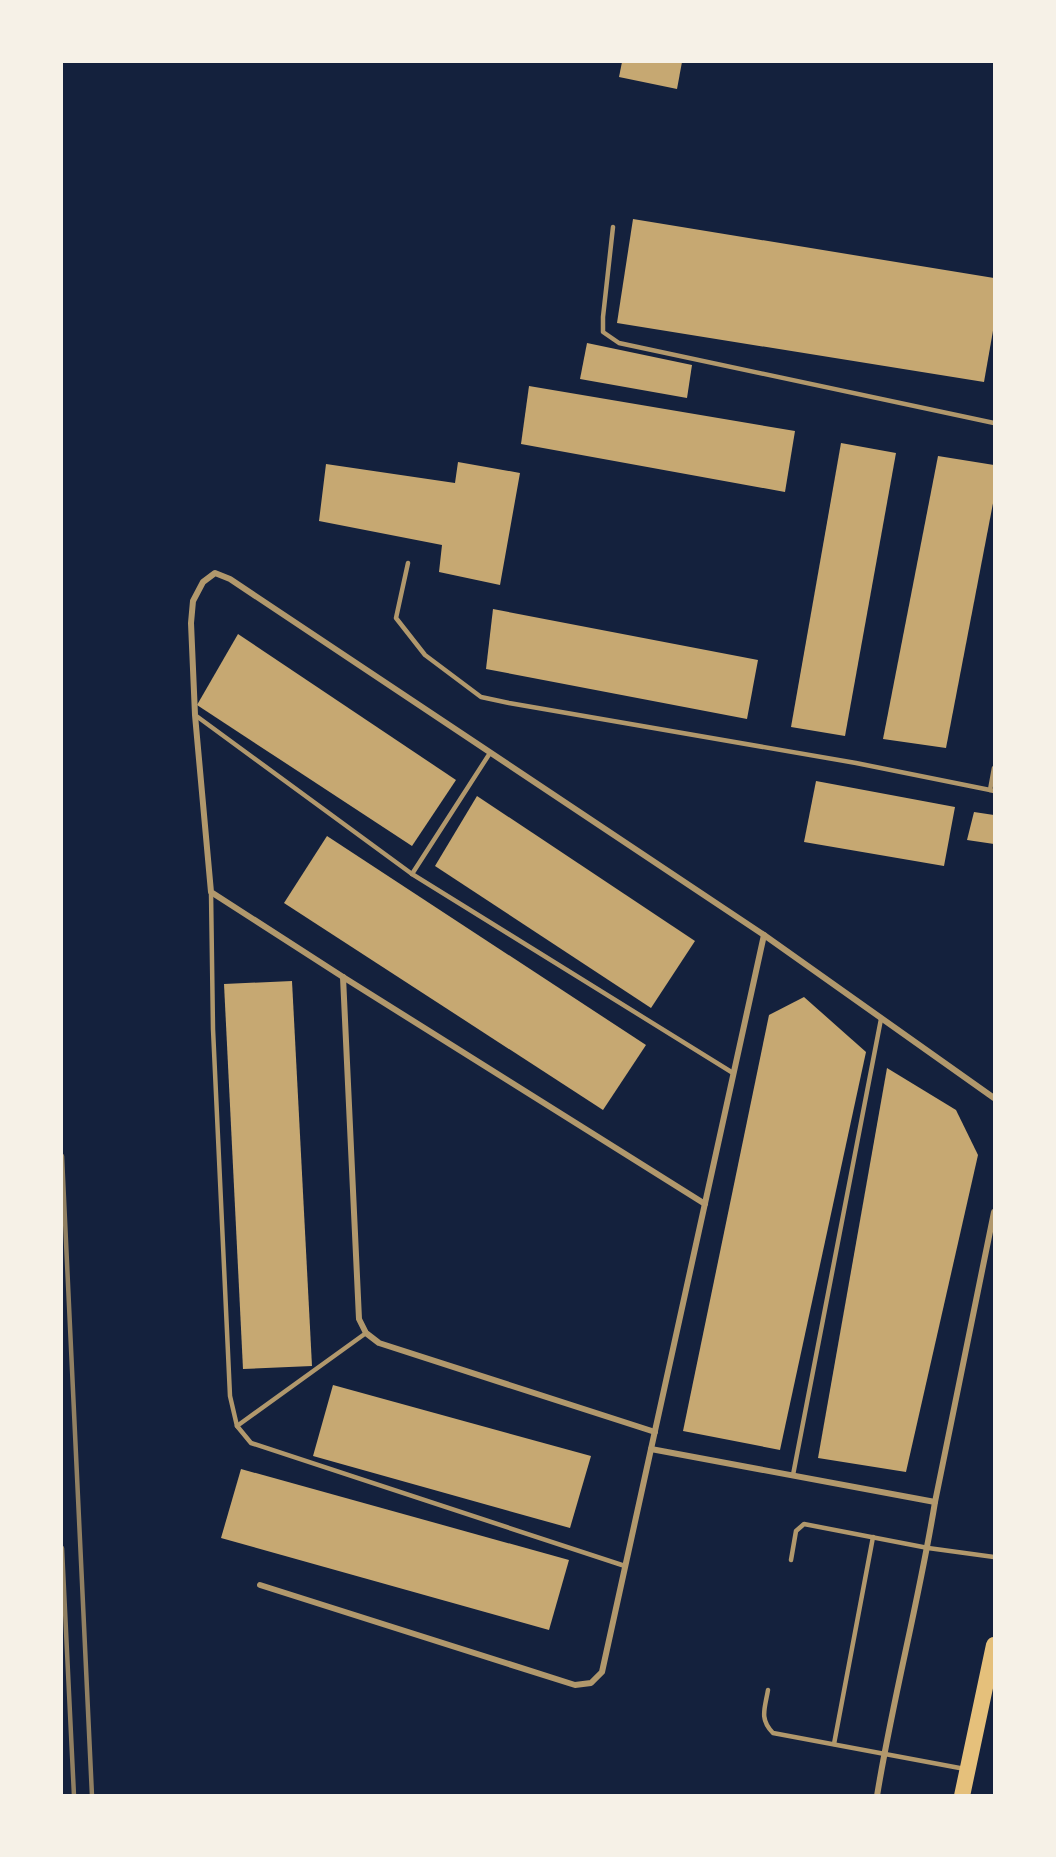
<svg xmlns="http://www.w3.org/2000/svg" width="1056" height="1857" viewBox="0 0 1056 1857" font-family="'IBM Plex Sans',sans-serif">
	<rect width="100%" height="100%" fill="#14213d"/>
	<g fill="#c6a872">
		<path d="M622 62H682L677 89 619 77Z"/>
		<path d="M633 219 994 278V325L984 382 617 323Z"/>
		<path d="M587 343 692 365 687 398 580 379Z"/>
		<path d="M529 386 795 431 785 492 521 444Z"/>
		<path d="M841 443 896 453 845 736 791 727Z"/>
		<path d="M938 456 994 465V498L946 748 883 739Z"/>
		<path d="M458 462 520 473 500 585 439 572 442 545 319 521 326 464 455 483Z"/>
		<path d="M493 609 758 660 747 719 486 669Z"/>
		<path d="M238 634 456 780 412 846 197 705Z"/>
		<path d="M816 781 955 807 944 866 804 842Z"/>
		<path d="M477 796 695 941 651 1008 435 866Z"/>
		<path d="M974 812 994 815V844L967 840Z"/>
		<path d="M327 836 646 1045 603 1110 284 903Z"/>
		<path d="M292 981 312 1366 243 1369 224 984Z"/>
		<path d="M804 997 866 1052 780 1450 683 1431 769 1015Z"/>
		<path d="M887 1068 956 1110 978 1155 906 1472 818 1458Z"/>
		<path d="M333 1385 591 1456 570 1528 313 1456Z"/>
		<path d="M241 1469 569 1560 549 1630 221 1538Z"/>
	</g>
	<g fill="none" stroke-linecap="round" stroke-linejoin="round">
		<g stroke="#b1986c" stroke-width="4.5">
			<path d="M613 227 603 317V332L619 343 994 423"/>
			<path d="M408 563 396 618 425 655 481 697 509 703 856 763 990 790"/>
			<path d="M195 715 412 874 733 1073"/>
			<path d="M994 768 990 790 994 791"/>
			<path d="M412 874 490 753"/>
			<path d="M211 892 213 1029 230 1396 237 1426 251 1443 625 1566"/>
			<path d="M237 1426 366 1333"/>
			<path d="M793 1475 881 1019"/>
			<path d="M791 1560 796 1531 804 1524 928 1548 994 1557"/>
			<path d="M768 1690C765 1708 759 1719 773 1733L965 1769"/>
			<path d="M834 1744 873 1537"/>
		</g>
		<g stroke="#b1986c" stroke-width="6">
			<path d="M343 977 359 1319 366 1333 379 1343 655 1432"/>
			<path d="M705 1204 343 977 211 892 195 715 191 623 193 601 203 582 215 573 230 579 764 935 994 1098"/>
			<path d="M651 1449 935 1502"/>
			<path d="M260 1585 575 1685 591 1683 602 1672 764 935"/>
			<path d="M877 1796C893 1697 919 1601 935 1502L994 1212"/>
		</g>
		<path stroke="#e5c07b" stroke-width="16" d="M962 1796 994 1645"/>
		<g stroke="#918062" stroke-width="4.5">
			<path d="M62 1156 92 1796"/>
			<path d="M62 1548 74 1796"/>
		</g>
	</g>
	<rect width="1056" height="1857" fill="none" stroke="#f6f1e7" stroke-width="126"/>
</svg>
